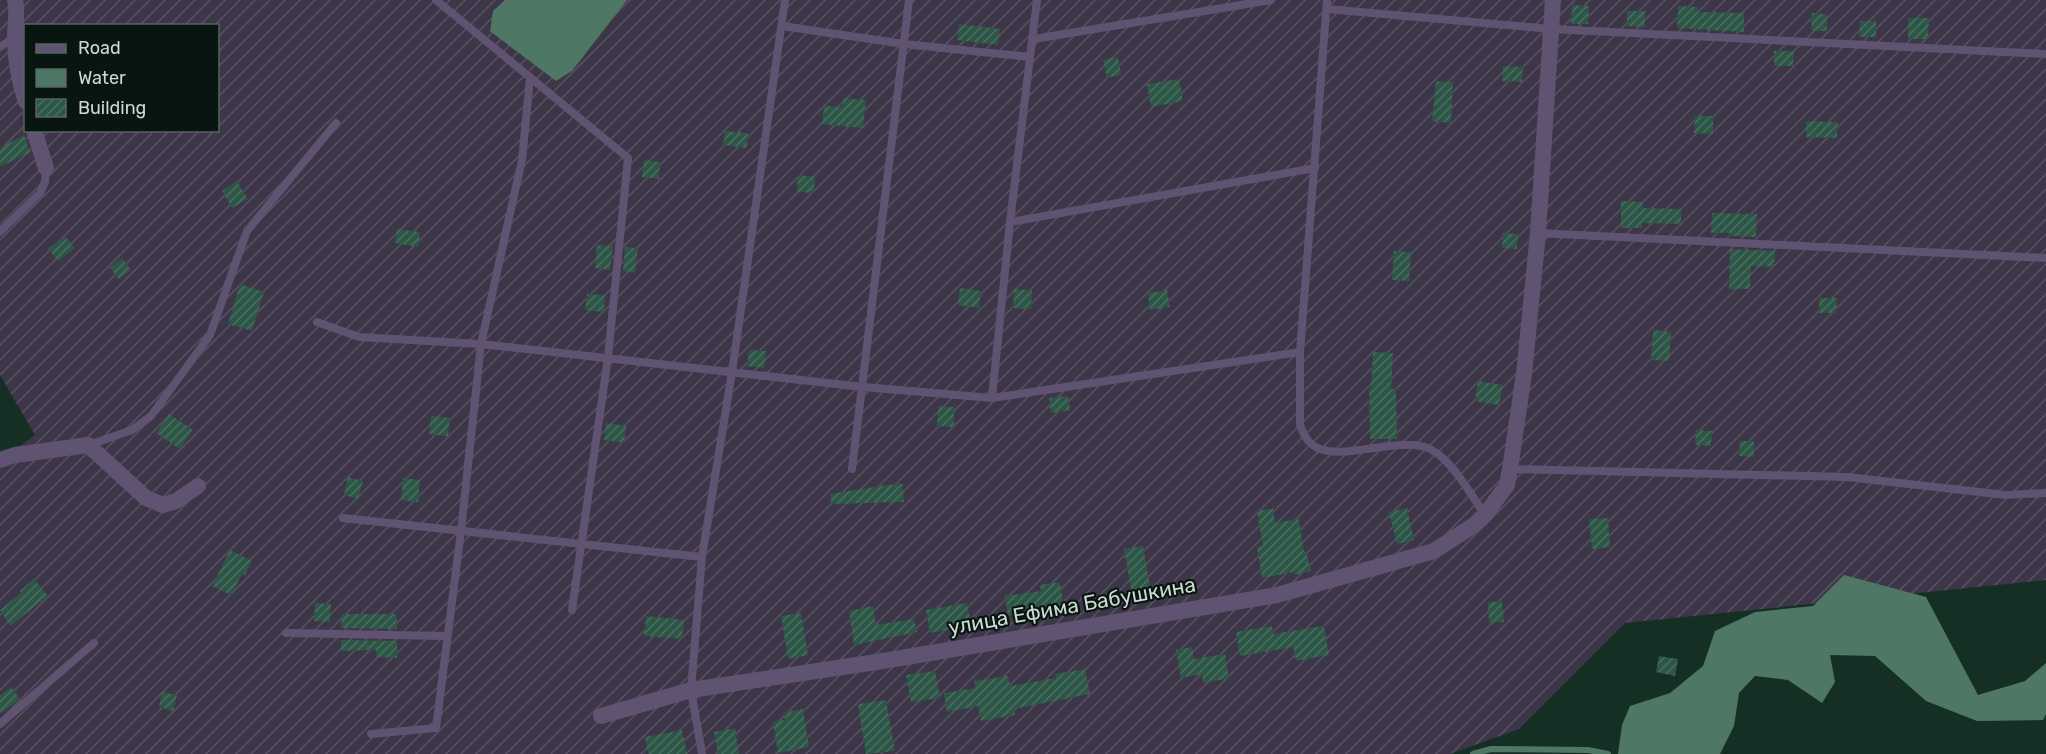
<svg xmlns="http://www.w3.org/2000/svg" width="2046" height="754" viewBox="0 0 2046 754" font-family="Rubik,sans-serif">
	<defs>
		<pattern id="garden-furrows" width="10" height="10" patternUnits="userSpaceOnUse" patternTransform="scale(1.5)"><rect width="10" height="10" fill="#3d3548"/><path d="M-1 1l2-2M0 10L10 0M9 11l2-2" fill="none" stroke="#585262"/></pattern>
		<pattern id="building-hatch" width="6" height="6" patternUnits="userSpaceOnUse" patternTransform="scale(1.5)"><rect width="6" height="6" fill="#2c5645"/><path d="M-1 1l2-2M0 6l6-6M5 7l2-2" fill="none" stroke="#496e5f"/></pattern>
	</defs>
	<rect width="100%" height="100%" fill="#152f25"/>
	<path fill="url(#garden-furrows)" fill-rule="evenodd" d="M0 0H2046V580L1625 623 1519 729 1450 754H0V461L35 435 0 375ZM26 26H218V130H26Z"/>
	<g fill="#4e7766">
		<path d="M505 0H627L572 71 556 81 490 31 493 11Z"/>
		<path d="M1844 575 1926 597 1978 695 2025 681 2046 663V714L2043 720 1977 721 1926 701 1875 656 1830 655 1835 682 1822 703 1788 680 1755 676 1739 693 1734 726 1720 754H1618L1622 725 1630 706 1670 693 1703 666 1715 631 1755 612 1813 606Z"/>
	</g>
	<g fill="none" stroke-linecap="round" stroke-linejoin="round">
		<path stroke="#4e7766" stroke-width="6" d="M1473 754 1491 749 1588 750 1608 754"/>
	</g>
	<g fill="url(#building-hatch)">
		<path d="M1572 5 1589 6 1588 24H1571Z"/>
		<path d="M1678 6 1698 7V12L1744 13V32L1677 28Z"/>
		<path d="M1627 11H1645V27L1627 26Z"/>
		<path d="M1812 13 1827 14V31H1811Z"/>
		<path d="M1908 18H1929L1928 39H1908Z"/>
		<path d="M1860 21H1876V37H1859Z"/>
		<path d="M959 24 1000 29 998 45 957 40Z"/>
		<path d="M1774 51H1794L1793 66H1774Z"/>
		<path d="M1118 57 1121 75 1107 78 1103 60Z"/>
		<path d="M1503 66 1523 67 1522 82 1502 81Z"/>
		<path d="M1179 79 1183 101 1151 107 1147 84Z"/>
		<path d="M1436 81 1453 82 1451 123 1432 121Z"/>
		<path d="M843 98 866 100 863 128 822 124 824 106 842 107Z"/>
		<path d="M1695 116H1713V134L1694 133Z"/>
		<path d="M1806 121 1838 122 1837 138 1806 137Z"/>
		<path d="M725 131 748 133 747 148 723 145Z"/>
		<path d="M24 135 30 152 0 167V148Z"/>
		<path d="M644 160 660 162 659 179 642 177Z"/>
		<path d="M798 175 815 177 814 193 797 192Z"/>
		<path d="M237 181 248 199 232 208 222 191Z"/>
		<path d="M1621 201 1643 202V208L1681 209V224L1642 223V228H1621Z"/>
		<path d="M1712 213 1757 214 1756 237 1730 236V233H1711Z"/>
		<path d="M397 229 420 232 418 247 395 243Z"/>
		<path d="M1503 233 1518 234 1517 249 1502 248Z"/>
		<path d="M65 236 75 248 58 261 48 249Z"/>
		<path d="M597 245 613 246 610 270 595 268Z"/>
		<path d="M625 247 638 248 635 273 623 271Z"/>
		<path d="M1730 249 1775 251 1774 267 1751 266 1750 289H1729Z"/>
		<path d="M1394 251 1411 252 1409 281 1392 280Z"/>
		<path d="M122 258 131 270 119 279 110 268Z"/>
		<path d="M240 284 264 292 252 331 228 324Z"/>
		<path d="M960 288 981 291 979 308 958 305Z"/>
		<path d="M1014 289 1032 290 1031 309 1013 308Z"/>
		<path d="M1167 290 1170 307 1150 310 1148 293Z"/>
		<path d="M587 294 605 295 604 312 585 310Z"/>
		<path d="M1819 298H1837L1836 313H1819Z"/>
		<path d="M1653 330 1671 332 1669 361 1651 360Z"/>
		<path d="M749 350 766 351 764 368 747 366Z"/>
		<path d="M1373 352 1393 353 1391 389H1396L1397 439H1370L1369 389H1371Z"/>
		<path d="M1478 381 1503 385 1499 405 1475 401Z"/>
		<path d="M1068 396 1070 410 1051 413 1049 398Z"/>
		<path d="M938 406 954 407V427L937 426Z"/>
		<path d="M169 414 193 430 180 449 156 433Z"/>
		<path d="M431 416 450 418 448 436 429 434Z"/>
		<path d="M606 423 626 426 624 443 604 440Z"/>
		<path d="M1696 430 1712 431 1711 446 1695 445Z"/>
		<path d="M1740 441H1754V457L1739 456Z"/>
		<path d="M348 477 363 481 358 499 344 495Z"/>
		<path d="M403 478 420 480 418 502 401 500Z"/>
		<path d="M903 484 904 502 831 504 830 494 887 485Z"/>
		<path d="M1273 508 1275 523 1299 519 1304 552 1306 551 1311 571 1294 575V572L1262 578 1257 547 1263 546 1257 511Z"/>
		<path d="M1407 508 1414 540 1397 544 1389 512Z"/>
		<path d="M1608 518 1610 547 1592 549 1589 519Z"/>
		<path d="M1143 546 1151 591 1132 595 1124 549Z"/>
		<path d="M230 550 252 561 245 575 242 574 231 595 212 586Z"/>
		<path d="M34 579 48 596 10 626 0 610 21 593 20 591Z"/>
		<path d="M1060 582 1064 607 1008 616 1005 596 1041 591 1040 585Z"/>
		<path d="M1502 601 1504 622 1489 623 1488 602Z"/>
		<path d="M315 603 331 604 330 622 314 621Z"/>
		<path d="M967 603 971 626 930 633 926 610Z"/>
		<path d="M873 606 876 625 914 619 917 632 854 645 849 611Z"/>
		<path d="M801 613 808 655 788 659 781 616Z"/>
		<path d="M342 614H397V629L341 628Z"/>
		<path d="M646 616 684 620 682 639 644 636Z"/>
		<path d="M1272 626 1273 634 1324 626 1329 655 1296 661 1293 647 1240 656 1236 632Z"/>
		<path d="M341 640 397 641V658L376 657V650L341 651Z"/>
		<path d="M1192 647 1194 659 1225 654 1229 678 1203 683 1202 674 1181 678 1176 650Z"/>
		<path d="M1659 656 1678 659 1675 676 1656 672Z"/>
		<path d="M1085 669 1090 694 1014 709 1015 715 981 721 978 706 947 712 944 693 975 688 974 681 1008 676 1010 686 1056 678 1055 674Z"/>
		<path d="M935 671 940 698 911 702 906 675Z"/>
		<path d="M11 687 20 699 0 714V695Z"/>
		<path d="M162 692 177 695 173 711 159 707Z"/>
		<path d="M886 700 895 751 866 754 858 704Z"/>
		<path d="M803 709 809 747 778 753 773 722 785 720 783 713Z"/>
		<path d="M735 728 739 754H718L714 732Z"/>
		<path d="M682 730 687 754H648L645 737Z"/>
	</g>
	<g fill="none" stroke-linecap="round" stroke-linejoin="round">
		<g stroke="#605371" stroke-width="8">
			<path d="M436 0 628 158 608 357 572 610"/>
			<path d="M1327 0 1300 352V425C1304 436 1309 445 1320 449 1347 459 1396 438 1425 447 1449 454 1471 495 1485 515"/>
			<path d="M1327 9 1552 29 2046 54"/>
			<path d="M782 26 904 44 1030 57"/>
			<path d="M1034 39 1271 0"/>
			<path d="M0 47 14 38"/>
			<path d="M1010 222 1315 168"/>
			<path d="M0 232 40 193 45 182 46 168"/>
			<path d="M1538 233 2046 258"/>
			<path d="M317 322 359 337 481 344 522 160 530 78"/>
			<path d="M992 398 1010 222 1037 0"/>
			<path d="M89 445 132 430 151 416 210 335 247 231 336 123"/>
			<path d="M852 469 909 0"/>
			<path d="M1510 469 1847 477 2006 495 2046 493"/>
			<path d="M343 518 702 557"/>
			<path d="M286 633 446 636"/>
			<path d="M0 724 94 643"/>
			<path d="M371 734 436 728 461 531 481 344 863 387 992 398 1300 352"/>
			<path d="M702 754 691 690 702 557 732 372 785 0"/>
		</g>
		<g stroke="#605371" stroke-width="16">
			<path d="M15 0C18 13 15 24 15 37 15 60 19 81 26 102"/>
			<path d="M34 130 46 168"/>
			<path d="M0 460 15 455 88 445 146 498 163 505 176 501 198 486"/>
			<path d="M601 716 691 690 883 661 1277 595 1434 551 1474 525 1485 515 1507 485 1510 469 1524 374 1538 233 1553 0"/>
		</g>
	</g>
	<g text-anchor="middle" stroke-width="4.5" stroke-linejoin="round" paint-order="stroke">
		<g font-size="21" fill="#cbdad3" stroke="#091510">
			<text transform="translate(1072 606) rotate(-10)" y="7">улица Ефима Бабушкина</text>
		</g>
	</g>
	<rect x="24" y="24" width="195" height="108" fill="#091510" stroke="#57645e" stroke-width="1.5"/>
	<rect x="36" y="44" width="30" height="9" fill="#605371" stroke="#57645e" stroke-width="1.5"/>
	<text x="78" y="54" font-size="18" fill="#cbdad3">Road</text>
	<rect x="36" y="69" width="30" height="18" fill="#4e7766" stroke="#57645e" stroke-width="1.5"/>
	<text x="78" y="84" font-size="18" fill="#cbdad3">Water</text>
	<rect x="36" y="99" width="30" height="18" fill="url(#building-hatch)" stroke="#57645e" stroke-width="1.5"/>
	<text x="78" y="114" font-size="18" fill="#cbdad3">Building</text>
</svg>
